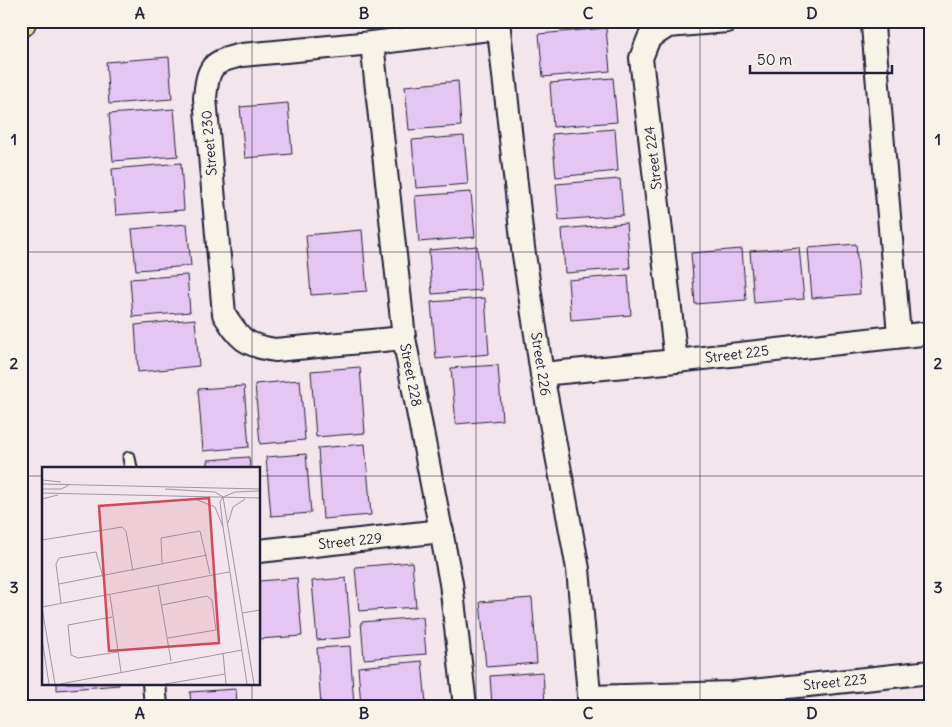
<svg xmlns="http://www.w3.org/2000/svg" width="952" height="727" viewBox="0 0 952 727" font-family="Delius,sans-serif">
	<rect width="100%" height="100%" fill="#f2e5eb"/>
	<filter id="ink" filterUnits="userSpaceOnUse"><feTurbulence type="fractalNoise" baseFrequency=".02" numOctaves="2"/><feDisplacementMap in="SourceGraphic" scale="10" xChannelSelector="R" yChannelSelector="G"/><feConvolveMatrix kernelMatrix="1 2 1 2 8 2 1 2 1" color-interpolation-filters="sRGB"/></filter>
	<g filter="url(#ink)">
		<g fill="#e5c5f2" stroke="#22223b">
			<path d="M931 23V59L928 24Z"/>
			<path d="M606 28 610 71 543 77 539 34Z"/>
			<path d="M169 57 172 99 109 104 106 62Z"/>
			<path d="M927 68H931V104H930Z"/>
			<path d="M613 78 617 122 553 127 550 83Z"/>
			<path d="M458 81 461 126 409 130 405 86Z"/>
			<path d="M288 103 292 154 245 158 240 107Z"/>
			<path d="M174 109 178 156 113 161 109 114Z"/>
			<path d="M615 129 618 171 556 177 552 134Z"/>
			<path d="M464 136 468 184 416 188 412 140Z"/>
			<path d="M927 155H931V193H930Z"/>
			<path d="M181 163 184 210 116 215 112 169Z"/>
			<path d="M620 179 623 215 559 220 556 184Z"/>
			<path d="M471 192 475 237 419 242 415 196Z"/>
			<path d="M928 202H931V238Z"/>
			<path d="M626 223 630 268 565 273 562 229Z"/>
			<path d="M187 224 191 266 136 270 132 229Z"/>
			<path d="M362 230 367 291 311 295 306 235Z"/>
			<path d="M856 244 860 294 812 298 808 248Z"/>
			<path d="M477 246 481 290 432 294 429 250Z"/>
			<path d="M799 247 804 299 754 303 750 251Z"/>
			<path d="M742 249 746 300 695 304 691 253Z"/>
			<path d="M187 275 190 312 133 317 130 279Z"/>
			<path d="M628 275 631 315 571 320 568 280Z"/>
			<path d="M485 298 489 354 436 359 431 302Z"/>
			<path d="M195 319 199 366 138 372 135 325Z"/>
			<path d="M498 365 502 420 456 424 451 368Z"/>
			<path d="M360 367 365 433 316 437 311 371Z"/>
			<path d="M300 380 305 440 260 444 255 384Z"/>
			<path d="M244 386 249 447 203 451 198 389Z"/>
			<path d="M365 444 371 515 323 519 318 448Z"/>
			<path d="M306 454 311 513 271 516 266 457Z"/>
			<path d="M249 457 250 468H208V460Z"/>
			<path d="M412 562 416 607 359 611 355 567Z"/>
			<path d="M297 578 302 636 259 639V581Z"/>
			<path d="M346 578 351 637 317 640 312 581Z"/>
			<path d="M532 598 537 663 486 667 480 602Z"/>
			<path d="M423 617 426 654 364 659 361 622Z"/>
			<path d="M350 646 354 706H321L317 648Z"/>
			<path d="M422 661 426 704 361 706 358 667Z"/>
			<path d="M543 672 545 706H492L490 676Z"/>
			<path d="M57 683H119V685L57 690Z"/>
			<path d="M236 689 237 706H191L190 692Z"/>
		</g>
		<g fill="none" stroke-linecap="round" stroke-linejoin="round">
			<defs>
				<path id="service" d="M129 458 131 468"/>
				<g id="minor">
					<path d="M498 21 523 248 542 374 578 569 590 706"/>
					<path d="M871 21 873 26 899 335"/>
					<path d="M372 43 404 338 451 583 465 706"/>
					<path d="M404 338 275 350C244 345 240 339 224 314L205 98C208 66 211 62 242 55L372 43 498 28"/>
					<path d="M676 361 641 58 649 38 668 26 727 21"/>
					<path d="M542 374 676 361 931 333"/>
					<path d="M259 551 442 531"/>
					<path d="M154 683 156 706"/>
					<path d="M589 697 733 693 931 672"/>
				</g>
				<path id="primary" d="M21 23 22 21"/>
			</defs>
			<use href="#service" stroke="#22223b" stroke-width="15"/>
			<use href="#minor" stroke="#22223b" stroke-width="26"/>
			<use href="#primary" stroke="#22223b" stroke-width="31"/>
			<use href="#service" stroke="#f7f3e8" stroke-width="11"/>
			<use href="#minor" stroke="#f7f3e8" stroke-width="22"/>
			<use href="#primary" stroke="#fce080" stroke-width="28"/>
		</g>
	</g>
	<path fill="none" stroke="#22223b" stroke-width="1" stroke-opacity="0.55" d="M252 21V468M476 21V706M700 21V706M21 252H931M21 476H44M259 476H931M252 683V706"/>
	<g text-anchor="middle" stroke-width="4" stroke-linejoin="round" paint-order="stroke">
		<g font-size="14" fill="#22223b" stroke="#f7f3e8">
			<text transform="translate(209 143) rotate(-95)" y="5">Street 230</text>
			<text transform="translate(653 158) rotate(-97)" y="5">Street 224</text>
			<text transform="translate(737 354) rotate(-7)" y="5">Street 225</text>
			<text transform="translate(541 364) rotate(81)" y="5">Street 226</text>
			<text transform="translate(411 375) rotate(79)" y="5">Street 228</text>
			<text transform="translate(350 541) rotate(-6)" y="5">Street 229</text>
			<text transform="translate(835 682) rotate(-6)" y="5">Street 223</text>
		</g>
	</g>
	<g transform="translate(42 467)">
		<rect width="218" height="218" fill="#f2e5eb"/>
		<path fill="none" stroke="#9f97a5" stroke-width="1" d="M0 13 19 15M0 17 218 22M0 22H19L27 18M123 22 173 25 181 30 193 25 217 24M0 26 218 31M181 30 212 217M181 30 178 35 181 60 205 217M0 32 16 28M153 32 173 40 181 60M186 56 191 40 203 32M0 73 80 60 84 64 91 104M120 96 119 71 158 64 168 107M17 117 165 88M116 118 129 194M68 128 79 205M19 136 14 97 17 91 54 85 61 110M120 138 165 129 170 133 174 163 126 171M0 140 187 105M0 141 13 217M200 146 218 143M70 150 26 158 29 188 36 191 76 185M0 172 7 217M181 186 184 217M18 217 200 183M123 217 183 207"/>
		<path fill="#d1495b" fill-opacity="0.15" stroke="#d1495b" stroke-width="2.5" d="M167 31 177 176 67 184 57 39Z"/>
		<rect width="218" height="218" fill="none" stroke="#22223b" stroke-width="2.5"/>
	</g>
	<rect width="952" height="727" fill="none" stroke="#f7f3e8" stroke-width="55"/>
	<path d="M750 65v8h142v-8" fill="none" stroke="#22223b" stroke-width="2.5"/>
	<text x="757" y="65" font-size="15" fill="#22223b" stroke="#f7f3e8" stroke-width="4" paint-order="stroke">50 m</text>
	<rect x="28" y="28" width="896" height="672" fill="none" stroke="#22223b" stroke-width="2"/>
	<g font-size="16" text-anchor="middle" font-weight="bold" fill="#22223b">
		<text x="140" y="19">A</text>
		<text x="364" y="19">B</text>
		<text x="588" y="19">C</text>
		<text x="812" y="19">D</text>
		<text x="14" y="145">1</text>
		<text x="938" y="145">1</text>
		<text x="14" y="369">2</text>
		<text x="938" y="369">2</text>
		<text x="14" y="593">3</text>
		<text x="938" y="593">3</text>
		<text x="140" y="719">A</text>
		<text x="364" y="719">B</text>
		<text x="588" y="719">C</text>
		<text x="812" y="719">D</text>
	</g>
</svg>
